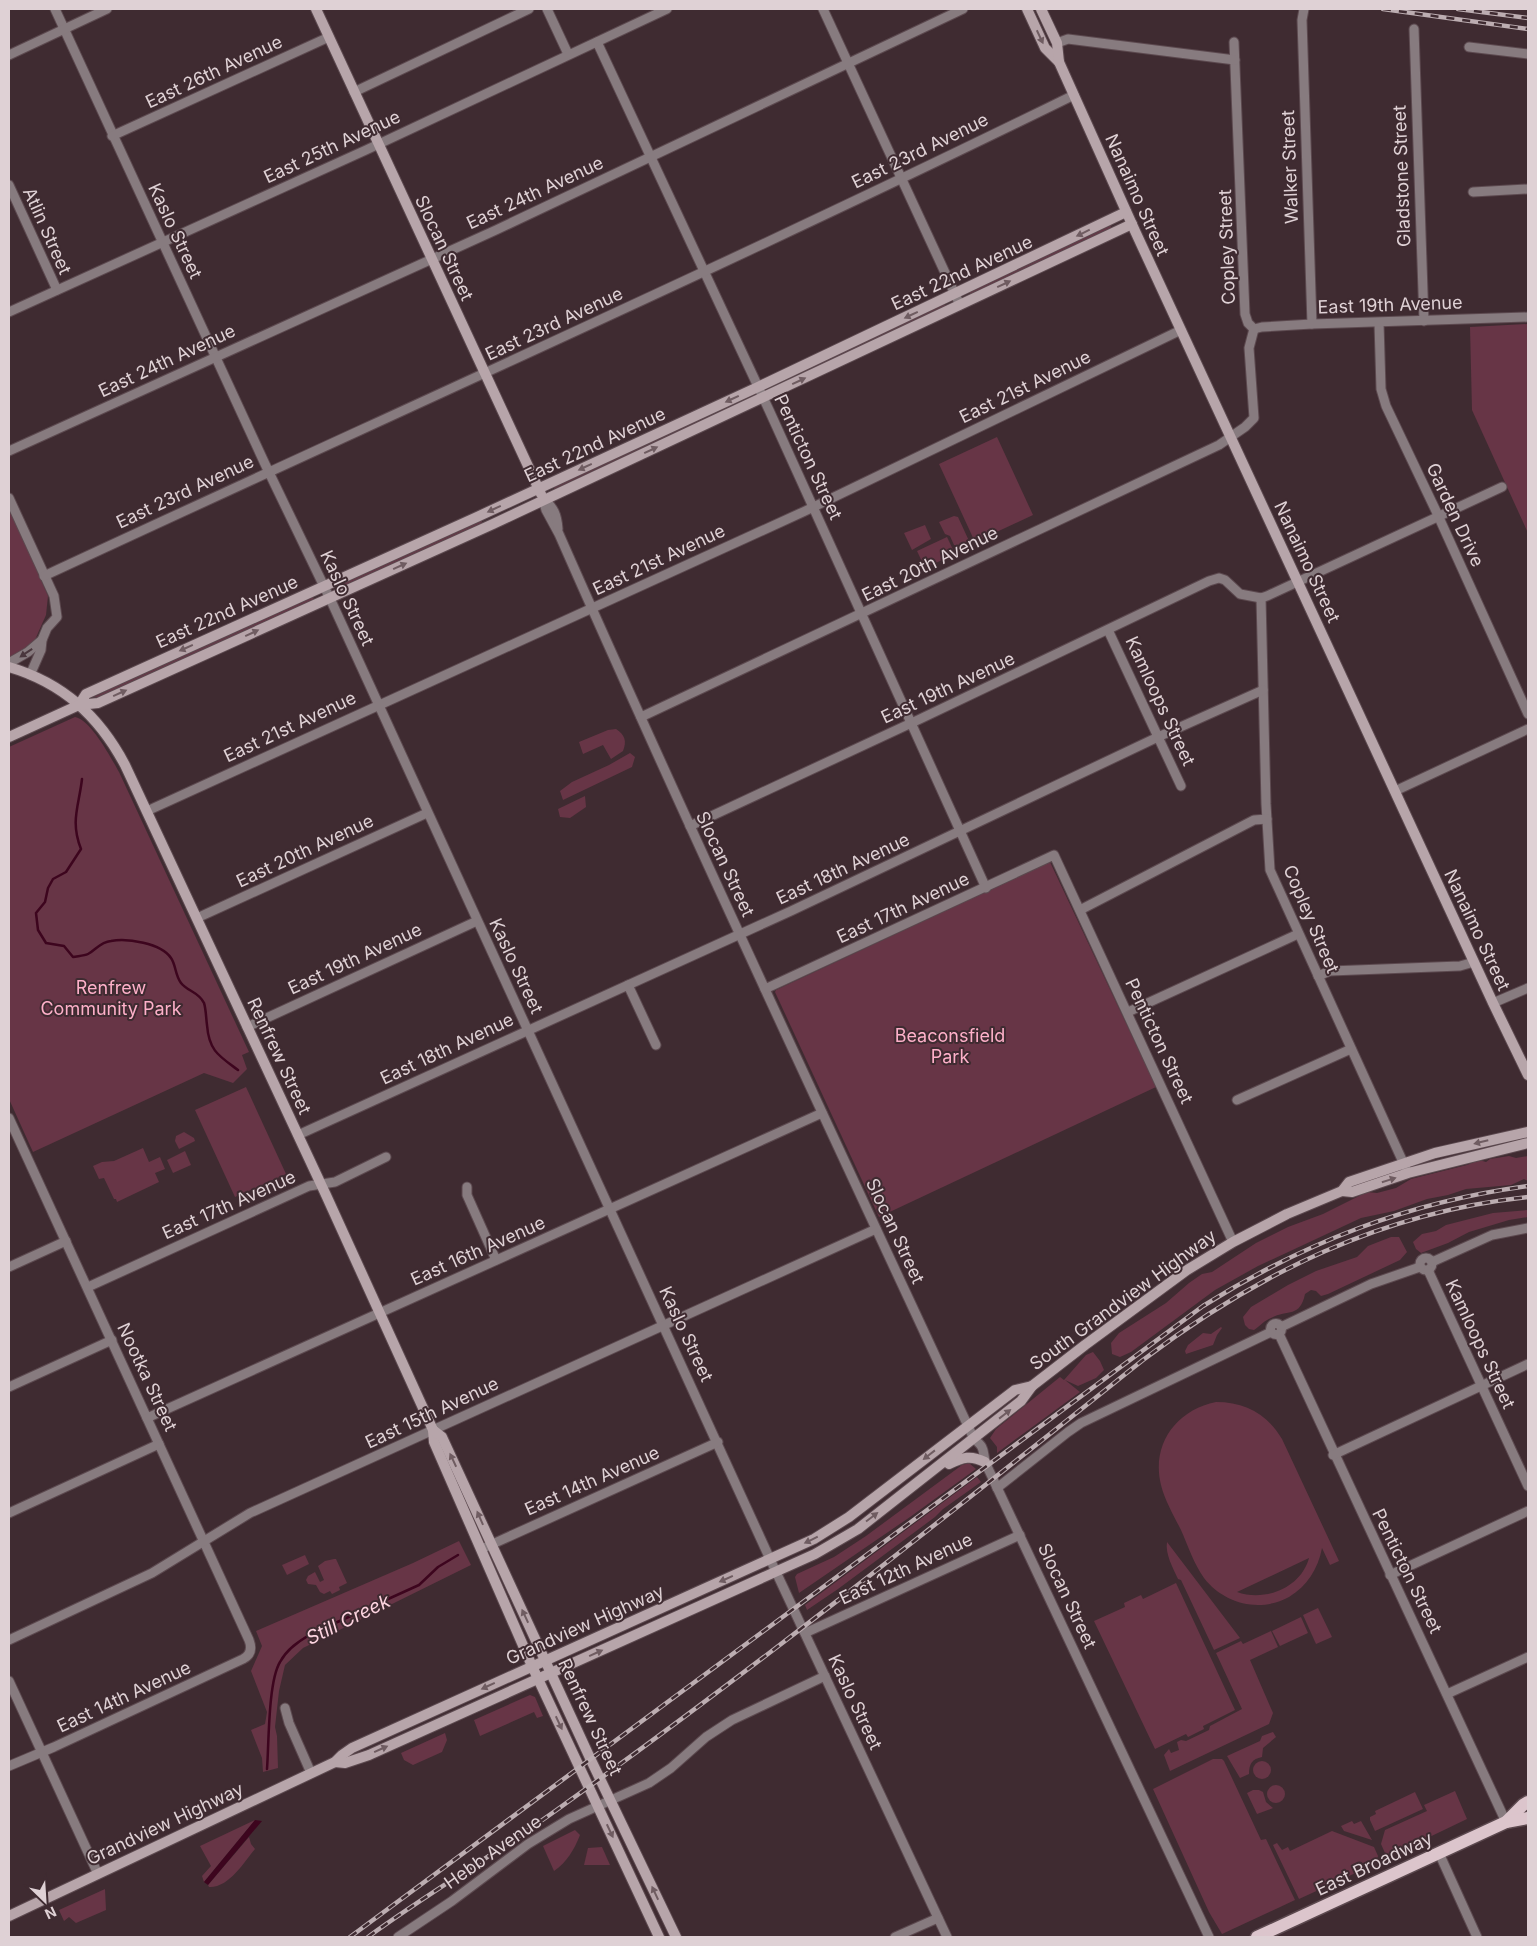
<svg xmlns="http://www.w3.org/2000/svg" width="1537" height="1946" viewBox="0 0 1537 1946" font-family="Inter,sans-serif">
	<rect width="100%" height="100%" fill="#3f2b31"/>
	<g fill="#673546" fill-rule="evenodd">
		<path d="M1111 224V226L1110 229 973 294H970L969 292Z"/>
		<path d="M944 303 946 307 772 390 770 386Z"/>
		<path d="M1528 324V533L1472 410 1470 327Z"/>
		<path d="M747 397 750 398 554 489 555 486Z"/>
		<path d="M997 437 1033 515 975 542 939 464Z"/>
		<path d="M9 506 48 596 46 615 34 642 30 648 15 656H9Z"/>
		<path d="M954 516 958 517 970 543 961 548 954 545 950 536 945 534 939 522Z"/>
		<path d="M484 518 480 525 341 589 339 588V584Z"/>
		<path d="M925 525 931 539 912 550 904 533Z"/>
		<path d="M947 537 955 554 925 568 917 551Z"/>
		<path d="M313 597 314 600 99 697H94L146 671Z"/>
		<path d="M75 717C91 720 111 758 119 772L249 1052 242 1055 247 1069 233 1083 204 1073 33 1152 9 1099V747Z"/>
		<path d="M616 729C625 735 627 741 623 751L611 759 603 745 583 754 579 742 608 730Z"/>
		<path d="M630 753 635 757 632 767 563 800 560 791 572 782 609 765Z"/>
		<path d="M585 796 586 807 570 818 560 817 558 809Z"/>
		<path d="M1050 862 1156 1087 879 1217 775 992 776 990Z"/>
		<path d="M246 1087 286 1174 235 1197 195 1110Z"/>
		<path d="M184 1132 194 1138 195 1141 179 1149 175 1141 176 1136Z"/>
		<path d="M143 1148 149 1162 160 1157 165 1169 155 1173 159 1182 117 1202 116 1199H114L104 1178 99 1179 93 1166 102 1162 114 1161Z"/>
		<path d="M185 1151 191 1165 173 1173 167 1160Z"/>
		<path d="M1509 1156 1516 1158 1528 1156V1181L1524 1179 1511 1185 1466 1189 1448 1195 1427 1199 1394 1211 1361 1218 1258 1266 1215 1290 1131 1352 1120 1357 1112 1354 1111 1343 1119 1333 1166 1303 1189 1283 1202 1274 1212 1272 1256 1243 1288 1227 1323 1214 1367 1192 1377 1193 1396 1188 1411 1179 1467 1165 1479 1160 1486 1162 1490 1159Z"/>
		<path d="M1528 1210V1217L1509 1220 1469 1232 1448 1243 1421 1253 1416 1249 1413 1242 1422 1234 1436 1231 1446 1225 1493 1213Z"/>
		<path d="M1391 1237H1399L1407 1252 1400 1260 1328 1294 1321 1296 1316 1291 1311 1290 1305 1294C1300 1318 1288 1309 1271 1318 1265 1320 1260 1326 1254 1330L1249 1329 1245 1325 1243 1317 1251 1307 1288 1285 1316 1271 1357 1257 1368 1246Z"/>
		<path d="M1221 1327 1222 1328 1217 1335 1213 1345 1186 1354 1185 1351 1188 1345 1203 1333 1211 1334Z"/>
		<path d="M1093 1352 1100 1361 1104 1370 1096 1378 1078 1386 1065 1380 1080 1392 997 1453V1447L990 1438 996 1429 1060 1377 1064 1380 1086 1355Z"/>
		<path d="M1216 1402C1245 1402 1267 1414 1282 1439L1339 1561 1330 1565 1322 1548C1318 1569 1307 1586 1289 1597 1260 1613 1224 1604 1204 1578 1194 1564 1188 1546 1181 1530 1174 1516 1165 1501 1161 1485 1151 1445 1176 1410 1216 1402ZM1309 1558C1301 1588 1265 1602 1237 1592Z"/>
		<path d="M969 1463 976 1469 910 1517 799 1593 795 1577 797 1574 834 1557 866 1536 962 1465Z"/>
		<path d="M977 1477 981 1482 943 1509 935 1517 838 1589 807 1610 805 1605Z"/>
		<path d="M459 1541 471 1565 303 1648 285 1665 279 1691 275 1727 277 1736 278 1768 263 1772 262 1758 251 1730 265 1724 267 1712 251 1671 262 1646 256 1631 413 1563Z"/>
		<path d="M1167 1542 1240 1638 1214 1650 1181 1580 1178 1579C1173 1568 1165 1554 1167 1542Z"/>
		<path d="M305 1555 309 1564 287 1575 282 1565Z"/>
		<path d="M334 1559H336L347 1583 339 1587 340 1590 332 1594 330 1591 324 1594 320 1592 316 1585 308 1584 306 1580 308 1576 315 1572 320 1582 324 1580 318 1566 325 1561Z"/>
		<path d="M1176 1583 1235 1710 1203 1726 1204 1729 1188 1737 1186 1734 1155 1749 1094 1621 1125 1607 1124 1603 1141 1595 1143 1599Z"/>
		<path d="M1318 1608 1332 1637 1316 1644 1303 1615Z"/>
		<path d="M1301 1617 1308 1633 1280 1646 1272 1631Z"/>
		<path d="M1271 1631 1278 1647 1250 1660 1273 1713 1269 1724 1170 1771 1164 1755 1169 1749 1171 1753 1179 1750 1177 1742 1181 1740 1186 1741 1209 1730 1210 1726 1242 1709 1216 1653 1241 1641 1243 1644Z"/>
		<path d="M530 1695 535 1697 543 1716 537 1718 534 1712 480 1736 474 1720Z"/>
		<path d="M1273 1732 1276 1737 1263 1748 1262 1757C1252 1759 1249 1764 1249 1774L1240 1778 1227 1756 1260 1741 1262 1736Z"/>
		<path d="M445 1733 447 1740 442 1752 413 1765 404 1760 401 1753Z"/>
		<path d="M1213 1759H1222L1224 1761 1261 1840 1266 1839 1295 1900 1222 1934 1209 1912 1153 1789Z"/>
		<circle cx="1262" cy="1770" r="9"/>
		<circle cx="1276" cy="1794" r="9"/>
		<path d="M1253 1790H1259L1263 1792 1266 1802 1273 1808 1257 1814 1247 1793Z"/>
		<path d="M1455 1791 1467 1819 1392 1855 1385 1853 1381 1844 1385 1830 1427 1811 1424 1805Z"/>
		<path d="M1415 1792 1423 1809 1375 1831 1370 1820V1817L1376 1814 1375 1811Z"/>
		<path d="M255 1820 204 1882 202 1876 211 1866 200 1846Z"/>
		<path d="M1352 1821 1354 1824 1361 1821 1372 1840 1344 1831 1341 1826Z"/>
		<path d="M575 1830 580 1835C574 1850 567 1862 554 1871L543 1846Z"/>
		<path d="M1332 1831 1374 1847 1378 1856 1376 1862 1361 1868 1362 1870 1299 1899 1273 1845 1277 1843 1282 1850 1288 1847 1290 1851Z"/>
		<path d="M249 1837 251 1844 255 1849C244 1862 229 1888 209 1887L208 1885Z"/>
		<path d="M602 1847 610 1865H584L588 1848Z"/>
		<path d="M105 1889 106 1910 76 1923 69 1917 64 1921 59 1910Z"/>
	</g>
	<path fill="#3d051e" d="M255 1820 262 1821 208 1885 204 1882Z"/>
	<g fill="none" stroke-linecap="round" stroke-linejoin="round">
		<g stroke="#3d051e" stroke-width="2.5">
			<path d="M82 779C79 806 70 821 81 849L66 872 53 879 48 888 45 902 36 913 38 930 46 943 64 946 73 957C77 956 84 956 88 954 96 950 100 942 111 941 127 938 161 943 171 958 176 965 175 975 181 983 187 991 199 992 204 1003 206 1009 206 1018 207 1025 209 1051 219 1056 238 1070"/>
			<path d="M267 1769C269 1743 268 1682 280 1662 287 1649 299 1641 311 1634L419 1585 438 1567 458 1555"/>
		</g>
		<defs>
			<g id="street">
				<path d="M55 9 265 464 333 605 770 1559 947 1937"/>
				<path d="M547 9 568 54"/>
				<path d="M823 9 960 305"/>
				<path d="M1304 9 1302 20 1312 324"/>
				<path d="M1414 29 1424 321"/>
				<path d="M597 42 769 410 986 888"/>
				<path d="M1234 42 1245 314 1248 323 1254 329"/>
				<path d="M1057 43 1068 39 1235 60"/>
				<path d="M1469 47 1528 54"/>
				<path d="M9 55 107 9"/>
				<path d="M354 92 529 9"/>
				<path d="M112 136 329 37"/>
				<path d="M9 185 57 290"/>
				<path d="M1473 192 1528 189"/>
				<path d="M9 312 366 150 667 9"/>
				<path d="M1379 323 1381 389 1386 406 1436 511 1528 714"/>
				<path d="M1254 329 1262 327 1312 324 1528 317"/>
				<path d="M9 451 496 230 963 9"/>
				<path d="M9 498 54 596 57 617 47 628 42 640 41 650 30 675"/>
				<path d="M543 499 546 510 559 534C693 838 834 1138 974 1439 986 1448 982 1451 986 1464 988 1469 991 1474 993 1479L1209 1937"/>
				<path d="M544 499C554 508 557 515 558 529"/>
				<path d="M44 576C388 416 734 262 1074 95"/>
				<path d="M1261 598 1266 804 1270 870 1408 1173"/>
				<path d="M1108 630 1181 786"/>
				<path d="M9 663 28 652 42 640"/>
				<path d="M641 717 1219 445 1245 427 1254 418 1249 348 1254 329"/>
				<path d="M1395 791 1528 729"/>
				<path d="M147 811 803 512 1181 330"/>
				<path d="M690 826 920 719 1209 581 1219 578 1225 580 1240 594 1261 598 1267 596 1502 487"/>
				<path d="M1080 910 1254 820 1267 819"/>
				<path d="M197 918 427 813"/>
				<path d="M1318 976 1330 971 1460 966 1474 962"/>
				<path d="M628 985 656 1045"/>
				<path d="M765 989 1054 855 1233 1242"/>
				<path d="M1493 1003 1528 988"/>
				<path d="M1128 1012 1298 934"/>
				<path d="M247 1027 477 921"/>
				<path d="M1237 1100 1351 1049"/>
				<path d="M9 1118 249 1640C252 1648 251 1655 243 1659L54 1747 9 1766"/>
				<path d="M298 1135 791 911 1158 737 1263 690"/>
				<path d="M467 1187V1195L496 1260"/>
				<circle cx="1426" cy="1264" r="6"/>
				<path d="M1432 1262 1492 1235 1528 1228"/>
				<path d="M9 1267 66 1241"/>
				<path d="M1428 1270 1528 1486"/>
				<path d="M88 1287 309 1186 335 1182 386 1157"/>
				<circle cx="1276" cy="1329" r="5.5"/>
				<path d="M1281 1327 1371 1284 1420 1267"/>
				<path d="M1279 1334 1506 1822"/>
				<path d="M9 1387 112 1340"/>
				<path d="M147 1418 822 1113"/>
				<path d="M1333 1455 1528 1364"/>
				<path d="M997 1488 1068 1432 1081 1423 1271 1332"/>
				<path d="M9 1513 159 1444"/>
				<path d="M486 1547 718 1442"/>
				<path d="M1390 1575 1528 1511"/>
				<path d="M805 1633 1020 1535"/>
				<path d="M9 1640 152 1573 250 1513 876 1229"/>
				<path d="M9 1681 98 1874"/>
				<path d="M1447 1694 1528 1657"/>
				<path d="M285 1708 289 1723 311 1773"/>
				<path d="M1439 1853 1477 1937"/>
				<path d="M398 1937 452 1901 528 1844 569 1819 649 1783 671 1768 706 1737 732 1720 825 1676"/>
				<path d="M895 1937 938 1918"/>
			</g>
			<g id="secondary">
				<path d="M316 9 541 494"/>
				<path d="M1027 9 1045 48 1059 62"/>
				<path d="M1041 9 1057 43 1059 62 1135 231 1493 1003 1528 1075"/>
				<path d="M9 667C63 683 99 716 125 765L326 1195 433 1430 434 1442 532 1666 659 1937"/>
				<path d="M79 705 86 694 477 517 758 387 1126 212"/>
				<path d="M9 737 79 705 98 703 493 524 1132 224"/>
				<path d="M1342 1191 1352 1192 1408 1173 1528 1143"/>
				<path d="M433 1430 442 1437 590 1758 676 1937"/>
				<path d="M949 1464C963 1457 971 1455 985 1462"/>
				<path d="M335 1762 345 1763 369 1755 815 1554 858 1529 1021 1401 1032 1386 1085 1345 1187 1270 1233 1242 1287 1214 1342 1191 1349 1182 1435 1153 1528 1132"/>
				<path d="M9 1916 335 1762 342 1755 352 1748 814 1539 849 1517 1015 1390 1032 1386"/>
			</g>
			<g id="primary">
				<path d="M1506 1822 1523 1805 1528 1802"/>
				<path d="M1257 1937 1506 1822 1528 1818"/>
			</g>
		</defs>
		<use href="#street" stroke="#5c494f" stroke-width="11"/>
		<use href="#secondary" stroke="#5c494f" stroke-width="12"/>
		<use href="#primary" stroke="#5c494f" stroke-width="15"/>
		<use href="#street" stroke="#877b7f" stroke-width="9"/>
		<use href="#secondary" stroke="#b7a5aa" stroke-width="10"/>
		<use href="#primary" stroke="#dcc5cc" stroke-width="12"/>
		<defs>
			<g id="rail">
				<path d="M1383 9 1528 29"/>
				<path d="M1458 9 1528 18"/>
				<path d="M350 1937 1203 1306C1305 1242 1409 1202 1528 1186"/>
				<path d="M368 1937C434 1889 504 1849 569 1801 765 1661 954 1510 1143 1360 1258 1273 1383 1212 1528 1197"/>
			</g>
		</defs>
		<use href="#rail" stroke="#bcadb1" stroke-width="4.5"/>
		<use href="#rail" stroke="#3f2b31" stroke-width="2.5" stroke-dasharray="8" stroke-linecap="butt"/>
	</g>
	<defs><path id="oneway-solid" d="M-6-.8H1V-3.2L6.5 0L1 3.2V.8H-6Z" transform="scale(1.25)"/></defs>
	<g fill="#6f5c61">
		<use href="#oneway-solid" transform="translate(1040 37) rotate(65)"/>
		<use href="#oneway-solid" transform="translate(1083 233) rotate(154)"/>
		<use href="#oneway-solid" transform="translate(1004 284) rotate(-25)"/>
		<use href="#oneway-solid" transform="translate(911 315) rotate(155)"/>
		<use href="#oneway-solid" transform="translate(799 381) rotate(-25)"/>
		<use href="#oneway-solid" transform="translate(732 399) rotate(155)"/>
		<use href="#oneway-solid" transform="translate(651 450) rotate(-25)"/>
		<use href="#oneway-solid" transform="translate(585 467) rotate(155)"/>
		<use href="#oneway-solid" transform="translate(494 509) rotate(155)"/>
		<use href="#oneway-solid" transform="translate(400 566) rotate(-24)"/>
		<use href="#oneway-solid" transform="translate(252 633) rotate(-25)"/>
		<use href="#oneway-solid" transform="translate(186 648) rotate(156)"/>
		<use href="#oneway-solid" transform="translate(120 693) rotate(-24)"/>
		<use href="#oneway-solid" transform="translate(1481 1142) rotate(166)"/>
		<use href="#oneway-solid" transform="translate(1389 1180) rotate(-18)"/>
		<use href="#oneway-solid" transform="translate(1005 1414) rotate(-38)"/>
		<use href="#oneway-solid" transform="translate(929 1455) rotate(142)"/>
		<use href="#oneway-solid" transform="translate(453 1460) rotate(-115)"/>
		<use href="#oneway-solid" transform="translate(872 1517) rotate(-37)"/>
		<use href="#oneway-solid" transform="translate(480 1518) rotate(-114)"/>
		<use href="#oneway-solid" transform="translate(811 1540) rotate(154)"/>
		<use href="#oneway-solid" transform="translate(726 1579) rotate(156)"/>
		<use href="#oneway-solid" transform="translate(525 1616) rotate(-115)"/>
		<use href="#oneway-solid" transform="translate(596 1653) rotate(-24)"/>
		<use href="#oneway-solid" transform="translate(488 1686) rotate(155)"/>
		<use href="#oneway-solid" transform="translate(559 1723) rotate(65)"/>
		<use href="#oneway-solid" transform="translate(381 1749) rotate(-24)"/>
		<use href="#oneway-solid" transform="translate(610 1831) rotate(65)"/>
		<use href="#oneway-solid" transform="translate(655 1893) rotate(-115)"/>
	</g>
	<use fill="#4a373d" href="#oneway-solid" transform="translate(26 653) rotate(146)"/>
	<g text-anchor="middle" stroke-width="4" stroke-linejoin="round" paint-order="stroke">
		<g font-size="18" fill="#dfd1d5" stroke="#3f2b31">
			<text transform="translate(214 72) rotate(-25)" y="6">East 26th Avenue</text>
			<text transform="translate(332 147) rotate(-25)" y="6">East 25th Avenue</text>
			<text transform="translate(920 151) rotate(-26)" y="6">East 23rd Avenue</text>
			<text transform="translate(1290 167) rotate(-92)" y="6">Walker Street</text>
			<text transform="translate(1402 176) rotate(-92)" y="6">Gladstone Street</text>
			<text transform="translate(535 193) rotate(-25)" y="6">East 24th Avenue</text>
			<text transform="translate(1137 195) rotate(66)" y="6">Nanaimo Street</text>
			<text transform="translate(47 231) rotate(66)" y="6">Atlin Street</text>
			<text transform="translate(175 231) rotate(65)" y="6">Kaslo Street</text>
			<text transform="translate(1227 247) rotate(-92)" y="6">Copley Street</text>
			<text transform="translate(444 248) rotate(65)" y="6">Slocan Street</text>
			<text transform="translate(962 273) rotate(-25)" y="6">East 22nd Avenue</text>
			<text transform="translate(1390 305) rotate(-2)" y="6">East 19th Avenue</text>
			<text transform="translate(554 324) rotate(-25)" y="6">East 23rd Avenue</text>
			<text transform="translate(167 361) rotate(-25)" y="6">East 24th Avenue</text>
			<text transform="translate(1025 387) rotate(-26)" y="6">East 21st Avenue</text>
			<text transform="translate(595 445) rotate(-25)" y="6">East 22nd Avenue</text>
			<text transform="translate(808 457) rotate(65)" y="6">Penticton Street</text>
			<text transform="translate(185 492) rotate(-25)" y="6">East 23rd Avenue</text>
			<text transform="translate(1455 515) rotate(65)" y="6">Garden Drive</text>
			<text transform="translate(659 560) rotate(-25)" y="6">East 21st Avenue</text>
			<text transform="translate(1307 562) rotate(65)" y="6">Nanaimo Street</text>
			<text transform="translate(930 564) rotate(-26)" y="6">East 20th Avenue</text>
			<text transform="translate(347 598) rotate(65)" y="6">Kaslo Street</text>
			<text transform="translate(227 612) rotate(-24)" y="6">East 22nd Avenue</text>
			<text transform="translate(948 688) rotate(-25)" y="6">East 19th Avenue</text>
			<text transform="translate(1160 701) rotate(65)" y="6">Kamloops Street</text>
			<text transform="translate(290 727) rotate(-25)" y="6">East 21st Avenue</text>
			<text transform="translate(305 851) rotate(-25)" y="6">East 20th Avenue</text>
			<text transform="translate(725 864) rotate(65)" y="6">Slocan Street</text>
			<text transform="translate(843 869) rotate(-25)" y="6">East 18th Avenue</text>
			<text transform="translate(903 908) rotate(-25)" y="6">East 17th Avenue</text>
			<text transform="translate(1311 919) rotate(67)" y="6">Copley Street</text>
			<text transform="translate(1477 930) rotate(65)" y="6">Nanaimo Street</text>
			<text transform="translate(355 959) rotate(-25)" y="6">East 19th Avenue</text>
			<text transform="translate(516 966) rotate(65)" y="6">Kaslo Street</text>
			<text transform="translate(1159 1041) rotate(65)" y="6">Penticton Street</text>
			<text transform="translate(447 1049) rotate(-25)" y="6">East 18th Avenue</text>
			<text transform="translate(279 1056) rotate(65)" y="6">Renfrew Street</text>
			<text transform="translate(229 1205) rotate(-24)" y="6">East 17th Avenue</text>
			<text transform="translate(895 1231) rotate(65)" y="6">Slocan Street</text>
			<text transform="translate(478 1251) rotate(-24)" y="6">East 16th Avenue</text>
			<text transform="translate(1123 1300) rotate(-36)" y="6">South Grandview Highway</text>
			<text transform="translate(686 1334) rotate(65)" y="6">Kaslo Street</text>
			<text transform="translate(1480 1344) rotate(65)" y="6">Kamloops Street</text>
			<text transform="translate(147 1377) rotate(65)" y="6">Nootka Street</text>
			<text transform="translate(432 1413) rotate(-25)" y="6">East 15th Avenue</text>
			<text transform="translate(592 1481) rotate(-24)" y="6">East 14th Avenue</text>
			<text transform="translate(906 1569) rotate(-25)" y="6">East 12th Avenue</text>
			<text transform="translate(1407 1571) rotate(64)" y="6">Penticton Street</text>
			<text transform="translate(1067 1596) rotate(65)" y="6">Slocan Street</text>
			<text transform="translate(585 1625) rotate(-24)" y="6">Grandview Highway</text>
			<text transform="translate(124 1697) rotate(-25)" y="6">East 14th Avenue</text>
			<text transform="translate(855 1702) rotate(65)" y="6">Kaslo Street</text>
			<text transform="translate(590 1717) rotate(65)" y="6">Renfrew Street</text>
			<text transform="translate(165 1824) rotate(-25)" y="6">Grandview Highway</text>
			<text transform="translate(493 1852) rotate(-35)" y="6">Hebb Avenue</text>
			<text transform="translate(1374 1864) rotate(-25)" y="6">East Broadway</text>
		</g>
		<g font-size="18" fill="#feb0c9" stroke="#3f2b31">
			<text x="111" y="994">Renfrew<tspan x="111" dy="21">Community Park</tspan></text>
			<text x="950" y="1042">Beaconsfield<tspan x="950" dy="21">Park</tspan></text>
		</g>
		<g font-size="19" font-style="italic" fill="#fdd4e0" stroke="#3f2b31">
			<text transform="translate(348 1619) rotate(-26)" y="7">Still Creek</text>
		</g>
	</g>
	<rect width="1537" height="1946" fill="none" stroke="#dfd1d5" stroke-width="20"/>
	<g transform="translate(45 1901) rotate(155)" stroke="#3f2b31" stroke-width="4" paint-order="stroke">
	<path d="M0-4L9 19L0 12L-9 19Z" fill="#dfd1d5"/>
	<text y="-8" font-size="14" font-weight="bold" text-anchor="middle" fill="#dfd1d5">N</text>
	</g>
</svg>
